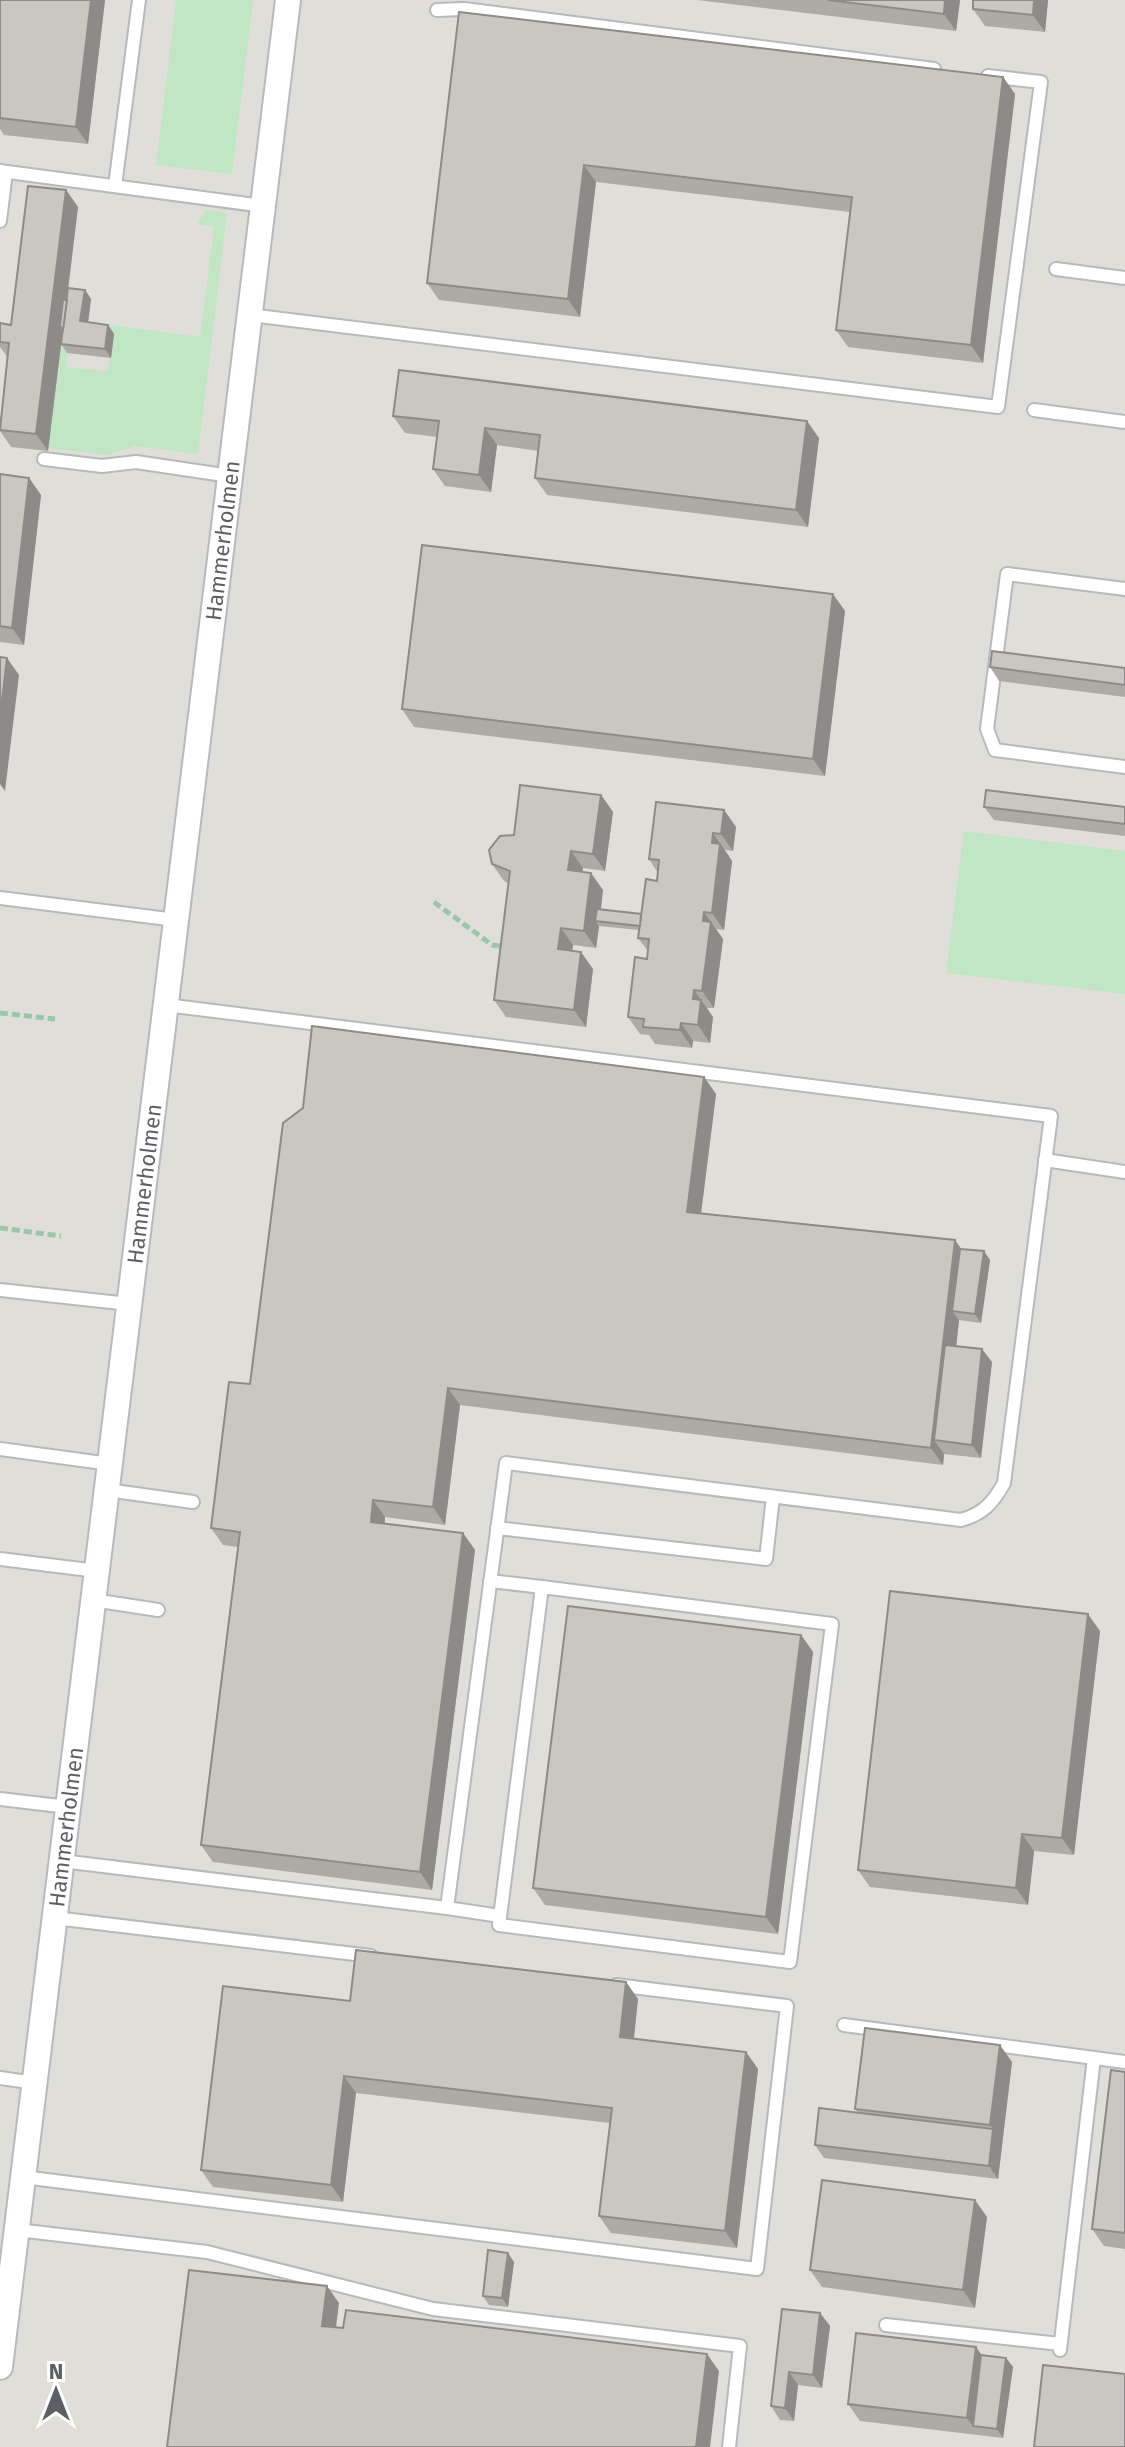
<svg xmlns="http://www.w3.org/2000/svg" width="1125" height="2447" viewBox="0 0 1125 2447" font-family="'Fira Sans',sans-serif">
	<rect width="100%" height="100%" fill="#eeede4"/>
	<rect fill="#e0ded8" x="0" y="0" width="1125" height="2447"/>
	<g fill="#c0e6c3">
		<path d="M176 0H253L232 174 156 165Z"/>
		<path d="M205 210 227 213 198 454 135 446 106 455 49 448 63 330 69 338 66 367 108 371 114 334 88 322 200 337 214 227 198 224Z"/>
		<path d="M964 831 1125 851V994L946 973Z"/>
	</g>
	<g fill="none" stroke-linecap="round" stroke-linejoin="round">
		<defs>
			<g id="service">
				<path d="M437 10 464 9 934 69"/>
				<path d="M0 171 263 206"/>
				<path d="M115 186 139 0"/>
				<path d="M0 221 6 172"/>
				<path d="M1056 269 1125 278"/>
				<path d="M250 315 998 407 1041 82 988 76"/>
				<path d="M1034 410 1125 422"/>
				<path d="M44 459 102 466 136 462 230 476"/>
				<path d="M1125 589 1007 574 987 729 995 750 1125 767"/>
				<path d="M0 898 176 920"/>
				<path d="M1045 1160 1125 1172"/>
				<path d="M0 1290 129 1304"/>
				<path d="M0 1449 110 1464"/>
				<path d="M107 1490 193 1502"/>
				<path d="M497 1528 766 1559 773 1497"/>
				<path d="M0 1559 97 1571"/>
				<path d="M490 1581 542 1587"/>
				<path d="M542 1587 832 1624 790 1962 499 1925Z"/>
				<path d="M93 1600 158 1610"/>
				<path d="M0 1799 68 1807"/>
				<path d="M62 1861 447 1908 506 1463 961 1520C983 1514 993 1503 1004 1483L1051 1116 166 1005"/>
				<path d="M447 1908 500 1916"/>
				<path d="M55 1918 371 1956"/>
				<path d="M844 2025 1125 2062"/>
				<path d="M0 2078 35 2083"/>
				<path d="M23 2177 757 2269 787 2006 616 1985"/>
				<path d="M17 2230 207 2252 433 2309 740 2346 729 2447"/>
				<path d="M886 2325 1060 2344"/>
				<path d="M1060 2350 1094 2058"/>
			</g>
			<g id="minor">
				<path id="s1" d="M0 2367 288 0"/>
			</g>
		</defs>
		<use href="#service" stroke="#b6b9be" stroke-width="16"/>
		<use href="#minor" stroke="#b6b9be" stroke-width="28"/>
		<g stroke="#99c7aa" stroke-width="5" stroke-dasharray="8 4" stroke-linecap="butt">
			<path d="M434 902 492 945 507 947"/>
			<path d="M0 1013 55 1019"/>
			<path d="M0 1228 61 1236"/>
		</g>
		<use href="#service" stroke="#fff" stroke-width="12"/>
		<use href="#minor" stroke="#fff" stroke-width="24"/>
	</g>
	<g fill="#aeaba6">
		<path d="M0 0H105L88 144 4 135 0 129Z"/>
		<path d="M697 0H960L956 31Z"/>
		<path d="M1048 0 1045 32 985 26 973 9Z"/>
		<path d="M459 12 1003 77 1015 94 983 363 848 347 836 330 850 212 596 182 580 317 439 300 427 283Z"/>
		<path d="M66 190 78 207 67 300 85 290 91 299 88 322 108 325 114 334 111 358 67 353 61 344 48 451 11 447 0 431V420L8 358 0 347V323L11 325Z"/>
		<path d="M393 416 819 438 808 527 547 495 535 478 538 451 497 445 491 492 445 486 433 469 437 437 405 433Z"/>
		<path d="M0 474 29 478 41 495 24 645 0 642Z"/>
		<path d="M845 611 825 776 414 727 402 709Z"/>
		<path d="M990 667 1125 668V697L999 681Z"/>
		<path d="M601 795 613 812 605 871 583 868 582 872 603 890 601 909 641 914 657 881 658 873 649 859 724 810 736 827 733 851 725 850 732 861 724 930 716 929 723 939 714 1008H707L713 1017 710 1043 693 1041 692 1048 655 1044 649 1035 640 1034 628 1017 647 959 648 951 638 938 639 930 599 926 596 948 573 945 572 951 593 969 586 1027 506 1017 494 1000 508 883 504 881 492 864Z"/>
		<path d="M984 807H1125V836L994 820Z"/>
		<path d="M704 1077 716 1094 701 1213 960 1249 990 1260 981 1323 959 1320 956 1346 992 1362 981 1458 944 1454 943 1465 460 1405 445 1525 385 1517V1524L463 1533 475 1550 432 1890 213 1862 201 1845 238 1547 223 1545 211 1528 250 1384Z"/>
		<path d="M1100 1631 1074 1855 1034 1851 1028 1905 870 1887 858 1870Z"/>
		<path d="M801 1635 813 1652 778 1934 545 1905 533 1888Z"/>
		<path d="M626 1982 638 1999 634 2039 746 2052 758 2069 737 2248 611 2233 599 2216 610 2123 356 2093 343 2202 213 2187 201 2170 350 2001Z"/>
		<path d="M1012 2062 998 2179 824 2158 815 2145 858 2113 855 2109Z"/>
		<path d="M1125 2072V2249L1104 2246 1092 2229Z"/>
		<path d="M987 2217 975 2308 822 2287 810 2270Z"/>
		<path d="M514 2262 508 2307 489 2305 483 2296Z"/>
		<path d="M820 2313 830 2326 822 2388 798 2385 794 2421 780 2420 771 2406Z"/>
		<path d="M981 2355 1006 2358 1013 2367 1003 2438 860 2421 848 2404Z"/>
	</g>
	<g fill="#8d8b87">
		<path d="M91 0H105L88 144 76 127Z"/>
		<path d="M945 0H960L956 31 944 14Z"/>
		<path d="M1034 0H1048L1045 32 1033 15Z"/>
		<path d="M1003 77 1015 94 983 363 971 345Z"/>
		<path d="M584 165 596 182 580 317 568 299Z"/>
		<path d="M66 190 78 207 48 451 36 434Z"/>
		<path d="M85 290 91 299 87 330 80 321Z"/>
		<path d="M108 325 114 334 111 358 105 349Z"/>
		<path d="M807 421 819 438 808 527 796 510Z"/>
		<path d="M485 428 497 445 491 492 479 475Z"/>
		<path d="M29 478 41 495 24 645 12 628Z"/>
		<path d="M833 594 845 611 825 776 813 759Z"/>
		<path d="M7 658 19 675 5 791 0 784V717Z"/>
		<path d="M601 795 613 812 605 871 593 854Z"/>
		<path d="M724 810 736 827 733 851 721 834Z"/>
		<path d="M713 833 732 861 724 930 712 913Z"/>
		<path d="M571 851 583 868 580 887 568 870Z"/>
		<path d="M591 873 603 890 599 922 595 921 599 926 596 948 584 931Z"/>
		<path d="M704 912 723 939 714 1008 702 991 703 921Z"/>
		<path d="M561 928 573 945 570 966 558 949Z"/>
		<path d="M581 952 593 969 586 1027 574 1010Z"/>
		<path d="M694 990 713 1017 710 1043 698 1025 693 999Z"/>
		<path d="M681 1023 693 1041 692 1048 680 1030Z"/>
		<path d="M704 1077 716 1094 699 1229 687 1212Z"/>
		<path d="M955 1240 967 1257 952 1311 959 1320 946 1442 934 1440 944 1454 943 1465 931 1448Z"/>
		<path d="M984 1251 990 1260 981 1323 975 1314Z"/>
		<path d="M982 1349 992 1362 981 1458 972 1445Z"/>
		<path d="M448 1388 460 1405 445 1525 433 1507Z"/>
		<path d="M373 1500 385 1517 383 1539 371 1522Z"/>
		<path d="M463 1533 475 1550 432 1890 420 1872Z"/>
		<path d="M1088 1614 1100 1631 1074 1855 1062 1838Z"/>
		<path d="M801 1635 813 1652 778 1934 766 1917Z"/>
		<path d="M1022 1834 1034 1851 1028 1905 1016 1888Z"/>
		<path d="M626 1982 638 1999 632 2054 620 2037Z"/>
		<path d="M1000 2045 1012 2062 998 2179 989 2166 993 2129 990 2125Z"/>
		<path d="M746 2052 758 2069 737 2248 725 2231Z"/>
		<path d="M344 2076 356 2093 343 2202 331 2185Z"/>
		<path d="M975 2200 987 2217 975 2308 963 2290Z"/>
		<path d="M508 2253 514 2262 508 2307 502 2298Z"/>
		<path d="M327 2286 339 2303 334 2343 322 2326Z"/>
		<path d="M820 2313 830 2326 822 2388 813 2375Z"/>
		<path d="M976 2347 988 2364 973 2426 967 2418Z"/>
		<path d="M707 2354 719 2371 710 2447H696Z"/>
		<path d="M1006 2358 1013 2367 1003 2438 997 2429Z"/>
		<path d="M789 2372 798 2385 794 2421 785 2408Z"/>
	</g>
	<g fill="#cac7c1" stroke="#8d8b87" stroke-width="2">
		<path d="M0 0H91L76 127 0 118Z"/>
		<path d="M828 0H945L944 14Z"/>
		<path d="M973 0H1034L1033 15 973 9Z"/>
		<path d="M459 12 1003 77 971 345 836 330 852 197 584 165 568 299 427 283Z"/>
		<path d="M28 186 66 190 36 434 0 430 9 343 0 342V323L11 325Z"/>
		<path d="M68 288 85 290 80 321 108 325 105 349 61 344Z"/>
		<path d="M63 300H67L63 330 60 326Z"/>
		<path d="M399 370 807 421 796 510 535 478 540 435 485 428 479 475 433 469 439 421 393 416Z"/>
		<path d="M0 474 29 478 12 628 0 626Z"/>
		<path d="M422 545 833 594 813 759 402 709Z"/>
		<path d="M992 651 1125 668V685L990 667Z"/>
		<path d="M0 657 7 658 0 717Z"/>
		<path d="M520 785 601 795 593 854 571 851 568 870 591 873 584 931 561 928 558 949 581 952 574 1010 494 1000 510 871 492 864 489 850 500 836 514 835Z"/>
		<path d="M986 790 1125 807V824L984 807Z"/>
		<path d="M656 802 724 810 721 834 713 833 712 843 720 844 712 913 704 912 703 921 711 922 702 991 694 990 693 999 701 1000 698 1025 681 1023 680 1030 643 1027 644 1019 628 1017 635 957 647 959 649 939 638 938 646 879 657 881 659 860 649 859Z"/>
		<path d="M597 909 641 914 640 926 595 921Z"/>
		<path d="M312 1026 704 1077 687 1212 955 1240 931 1448 448 1388 433 1507 373 1500 371 1522 463 1533 420 1872 201 1845 240 1532 211 1528 229 1382 250 1384 283 1123 303 1108Z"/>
		<path d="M960 1249 984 1251 975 1314 952 1311Z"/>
		<path d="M945 1345 982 1349 972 1445 934 1440Z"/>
		<path d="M890 1591 1088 1614 1062 1838 1022 1834 1016 1888 858 1870Z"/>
		<path d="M568 1606 801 1635 766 1917 533 1888Z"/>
		<path d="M356 1950 626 1982 620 2037 746 2052 725 2231 599 2216 612 2108 344 2076 331 2185 201 2170 223 1986 350 2001Z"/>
		<path d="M865 2028 1000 2045 990 2125 855 2109Z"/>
		<path d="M1111 2070 1125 2072V2233L1092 2229Z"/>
		<path d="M819 2108 993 2129 989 2166 815 2145Z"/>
		<path d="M822 2180 975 2200 963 2290 810 2270Z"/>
		<path d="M488 2250 508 2253 502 2298 483 2296Z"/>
		<path d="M189 2270 327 2286 322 2326 343 2328 346 2310 707 2354 696 2447H167Z"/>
		<path d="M782 2309 820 2313 813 2375 789 2372 785 2408 771 2406Z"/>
		<path d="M856 2333 976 2347 967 2418 848 2404Z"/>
		<path d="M981 2355 1006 2358 997 2429 973 2426Z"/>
		<path d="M1043 2365 1125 2374V2447H1034Z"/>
	</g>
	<g text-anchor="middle" stroke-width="8" stroke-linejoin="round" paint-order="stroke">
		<g font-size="22" fill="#5c5f64" stroke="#fff">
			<text dy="8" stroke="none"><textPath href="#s1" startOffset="1840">Hammerholmen</textPath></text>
			<text dy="8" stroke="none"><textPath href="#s1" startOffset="1192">Hammerholmen</textPath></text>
			<text dy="8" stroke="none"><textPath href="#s1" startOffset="544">Hammerholmen</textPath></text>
		</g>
	</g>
	<g transform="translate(56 2391)" stroke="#ffffff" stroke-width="6" paint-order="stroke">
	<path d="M0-6L14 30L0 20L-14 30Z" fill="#5c5f64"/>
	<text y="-12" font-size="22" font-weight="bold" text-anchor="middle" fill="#5c5f64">N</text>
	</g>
</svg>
